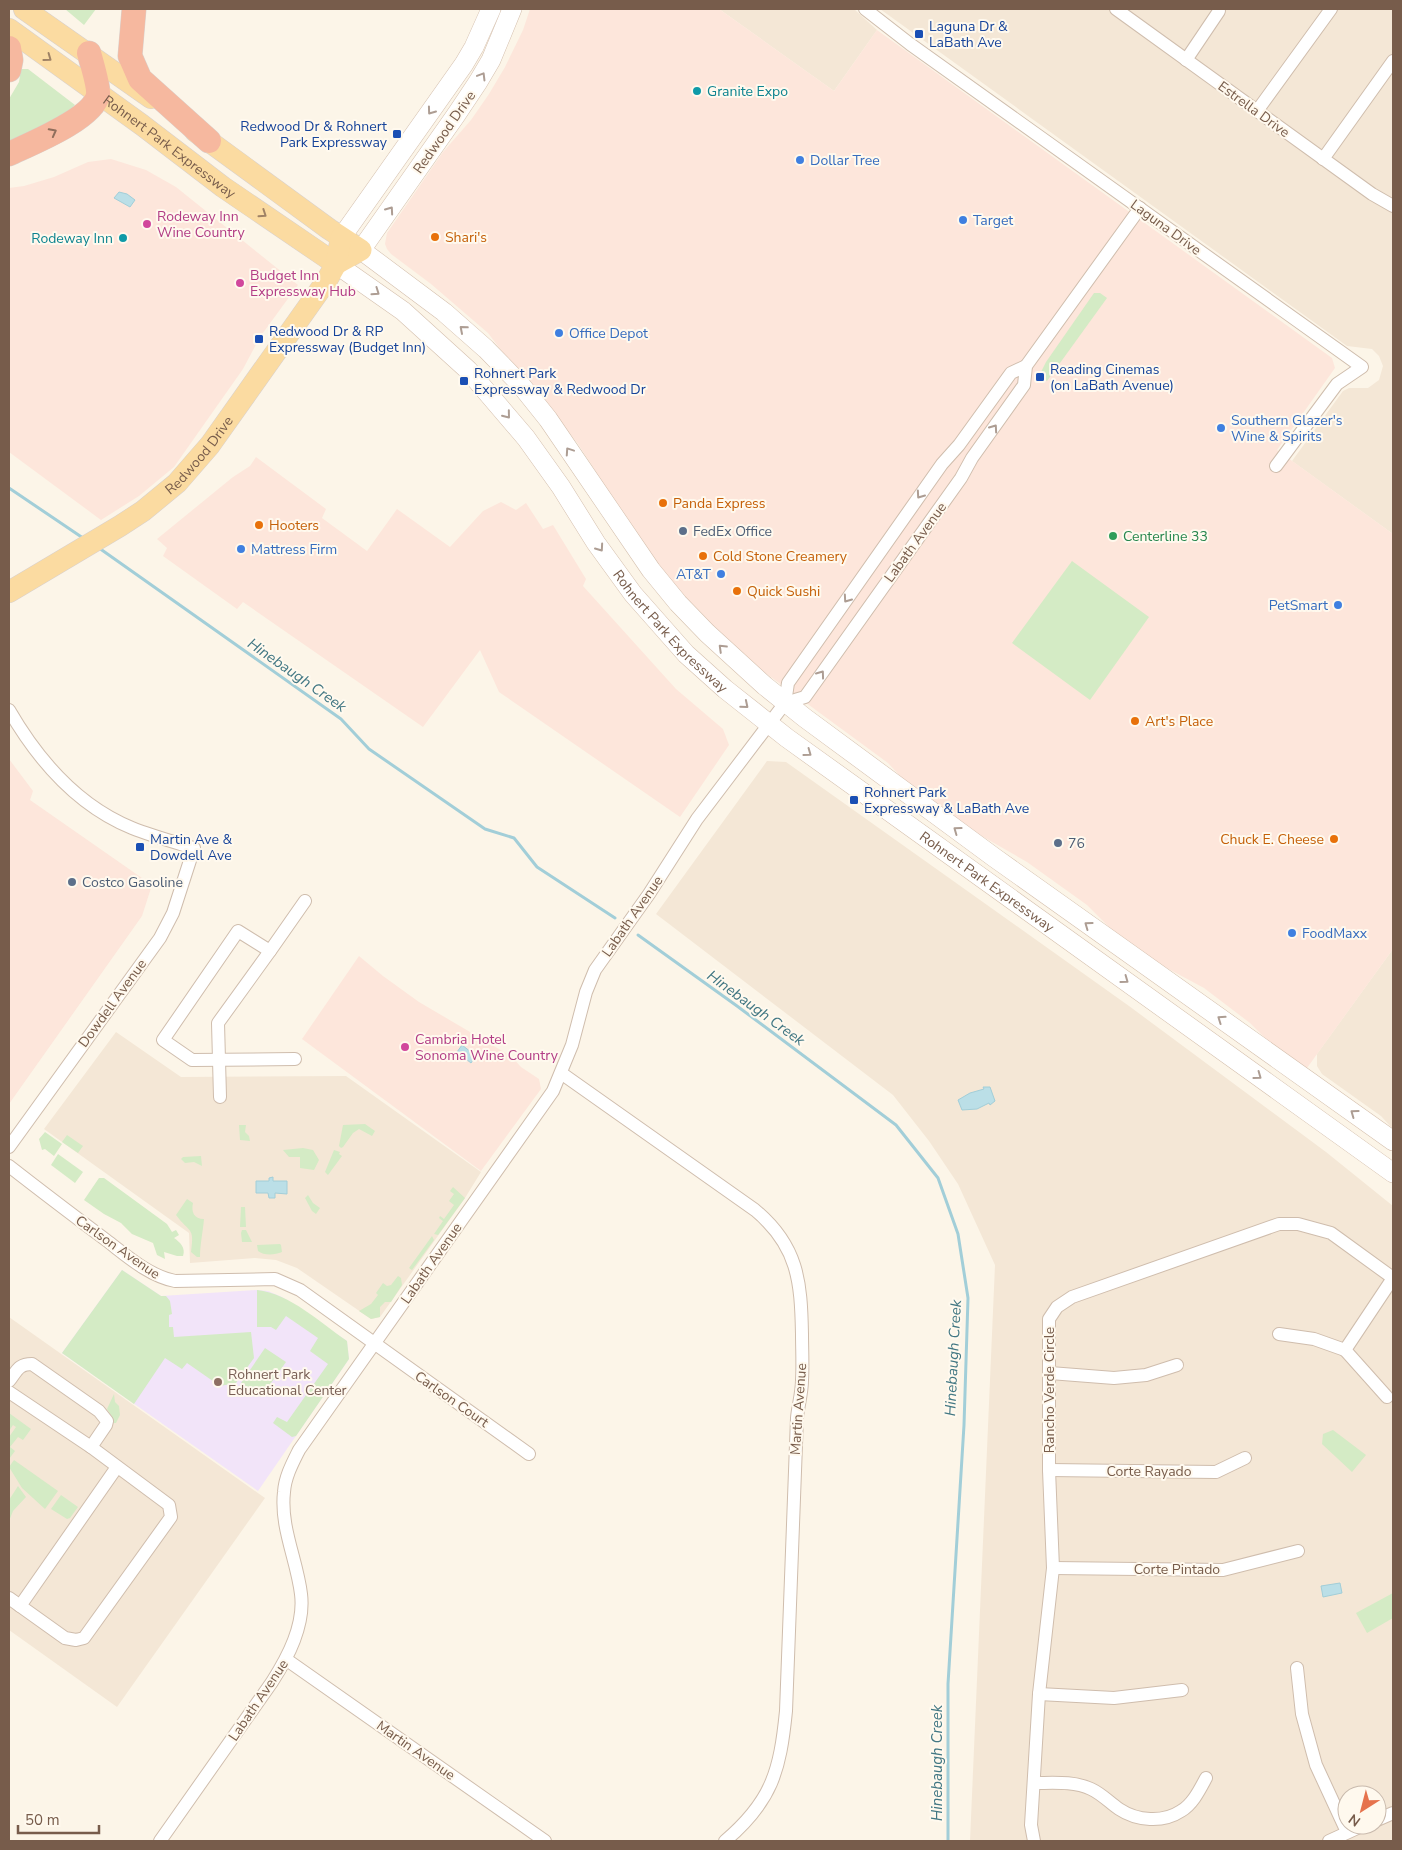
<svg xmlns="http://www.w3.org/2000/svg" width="1402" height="1850" viewBox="0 0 1402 1850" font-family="'Nunito Sans',sans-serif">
	<rect width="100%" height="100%" fill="#fcf5e8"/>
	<g fill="#f4e7d6" fill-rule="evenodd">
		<path d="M719 9H854L877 30 834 91Z"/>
		<path d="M880 9H1393V534L1292 461 1343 391 1349 388H1368L1379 380 1383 366 1379 356 1372 349 1347 346Z"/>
		<path d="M767 761 786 762 1129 1006 1326 1152 1393 1206V1841H970L995 1265 958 1184 929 1141 893 1095 656 914ZM1347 1795H1377V1825H1347Z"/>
		<path d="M1393 949V1129L1381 1116 1322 1074 1317 1066V1054Z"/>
		<path d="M116 1032 181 1077 346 1076 481 1172 465 1198 380 1317 371 1319 297 1268 276 1260 255 1258 190 1263 189 1233 44 1129Z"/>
		<path d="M9 1317 265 1498 117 1707 9 1630Z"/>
	</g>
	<g fill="#fde6db">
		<path d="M530 9H719L834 91 877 30 1332 358 1335 368 1277 450 1393 534V949L1307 1068 1267 1040 1250 1023 1204 988 1163 966 1110 928 1087 905 1027 862 980 835 901 777 888 763 745 658 688 601 663 570 638 537 578 444 546 403 507 358 488 333 431 284 391 254 387 249 385 244 387 233 443 152 471 120 489 94 505 67 523 30Z"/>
		<path d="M111 159 146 170 176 187 298 285 260 337 243 369 174 467 139 496 101 520 9 452V188L24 186 54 177 88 162Z"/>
		<path d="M256 457 326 509 322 518 367 551 397 509 450 547 483 511 501 502 516 510 526 503 543 529 553 525 586 579 583 586 676 689 723 729 729 745 680 817 499 692 480 650 423 727 243 602 237 609 163 556 167 548 157 539 233 477 250 466Z"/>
		<path d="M9 759 33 791 30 800 152 885 142 916 9 1104Z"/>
		<path d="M359 956 383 976 419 1002 511 1056 521 1067 539 1079 541 1089 481 1171 302 1039Z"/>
	</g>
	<path fill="#f2e4f9" d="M122 1270 161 1296 257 1290 268 1291 282 1297 347 1341 349 1359 258 1491 62 1353Z"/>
	<g fill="#d4ebc5">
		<path d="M65 9H96L84 25Z"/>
		<path d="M21 69H28L75 105 65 114 9 142V99L19 82Z"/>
		<path d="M1094 293H1100L1107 298 1047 381 1039 376 1046 362Z"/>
		<path d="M1072 561 1149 617 1090 700 1012 643Z"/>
		<path d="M365 1124 375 1131 372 1136 359 1129 353 1133 343 1147 341 1148 339 1146 343 1125Z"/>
		<path d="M239 1125H246L245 1132 249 1136 250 1141 240 1140Z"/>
		<path d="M45 1132 62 1144 54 1156 45 1149 42 1150 39 1139Z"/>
		<path d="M67 1135 83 1146 78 1153 62 1142Z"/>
		<path d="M303 1148 313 1150 319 1160 314 1170 300 1168V1157H289L283 1150Z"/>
		<path d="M334 1150 340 1152 339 1154 342 1156 328 1175 325 1172Z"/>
		<path d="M58 1154 83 1172 75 1183 51 1165Z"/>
		<path d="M201 1156 202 1166 194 1162 185 1163 181 1159 183 1157Z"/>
		<path d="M99 1178H104L167 1224 172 1232 176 1230 179 1235 174 1238C180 1242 186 1248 183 1256H177L164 1252 165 1259 157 1255 153 1243 132 1234 121 1223 104 1214 84 1200Z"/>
		<path d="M453 1187 465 1198 438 1235 434 1234 443 1221 439 1218 440 1216 444 1219 454 1205 449 1201 454 1194 450 1191Z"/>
		<path d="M308 1195 313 1203 320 1208 316 1214 312 1211 305 1198Z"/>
		<path d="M187 1199 193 1203C191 1212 194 1219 204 1219 203 1232 200 1244 200 1257H197L191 1252C195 1226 189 1233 176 1215Z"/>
		<path d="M241 1207H245L246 1227H240Z"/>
		<path d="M242 1230H246L252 1242H242L241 1233Z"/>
		<path d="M432 1236 434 1240 412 1270 409 1268Z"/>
		<path d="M280 1244 281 1245 282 1252C275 1255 264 1256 258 1251L257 1245Z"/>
		<path d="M122 1270 161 1296H166L170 1301 172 1314 169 1315V1327H173L174 1337 251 1332 254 1358 236 1383 220 1386 187 1363 182 1369 165 1358 134 1404 62 1353Z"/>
		<path d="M398 1276 401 1278 402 1285 391 1302H385L380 1307V1317L371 1319 359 1311 371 1304 378 1295 376 1293 383 1283 387 1286 391 1285Z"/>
		<path d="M257 1290C291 1294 319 1322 347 1341L349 1359 296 1436 292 1437 273 1423 277 1417 287 1422 328 1364 310 1351 318 1338 286 1316 276 1330 271 1327H257Z"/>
		<path d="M265 1348 286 1362 261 1397 241 1383Z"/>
		<path d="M114 1394 115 1402 119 1406 120 1415 116 1423H113L112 1417 107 1409Z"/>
		<path d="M9 1413 31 1429 23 1440 18 1437 10 1447 15 1451 9 1459V1437L16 1427 13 1425 9 1431Z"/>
		<path d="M1333 1430 1366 1455 1352 1472 1322 1444 1323 1434Z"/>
		<path d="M14 1460 58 1491 45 1509 22 1488 9 1467Z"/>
		<path d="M18 1486 26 1497 13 1511 9 1521V1500Z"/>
		<path d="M61 1495 78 1507 70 1518 67 1519 51 1509Z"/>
		<path d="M1393 1593V1618L1367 1633 1356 1613Z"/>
	</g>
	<g fill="#bbdfe7" stroke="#a2ced8">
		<path d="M119 192 127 194 135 200 130 207 114 198Z"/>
		<path d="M462 1045 476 1056 471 1063 457 1052Z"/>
		<path d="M983 1087H990L995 1101 990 1105 989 1103 977 1109 962 1110 958 1100 970 1093 984 1089Z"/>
		<path d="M273 1177V1181H287V1194L275 1193V1198H269L268 1193H256V1181H269V1178Z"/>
		<path d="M1340 1583 1342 1593 1323 1597 1321 1586Z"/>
	</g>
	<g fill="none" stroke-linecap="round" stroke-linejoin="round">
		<g stroke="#a2ced8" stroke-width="3">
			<path d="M9 488 83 538"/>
			<path d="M99 548 341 719 369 749 485 829 514 838 537 867 615 918"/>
			<path d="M638 935 737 1006 896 1125 938 1178 958 1234 968 1298 964 1425 948 1684V1841"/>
		</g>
		<defs>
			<g id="street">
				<path d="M865 9 910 44 1362 367 1337 384 1276 466"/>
				<path d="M1116 9 1372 194 1393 206"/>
				<path d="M1186 60 1219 11"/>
				<path d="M1257 111 1331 9"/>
				<path d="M1323 159 1393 61"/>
				<path d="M785 703 805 697 961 478 972 458 1024 385 1026 366 1140 208"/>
				<path d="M9 710C38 760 78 806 132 828 152 836 174 842 194 848L173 913 160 938 9 1147"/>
				<path d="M295 1059 192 1060 163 1040 238 931 270 951 305 901"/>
				<path d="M561 1073 755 1210C798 1246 801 1281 802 1334 802 1349 803 1365 802 1380 802 1393 798 1406 797 1418L786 1711C780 1771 772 1801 725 1841"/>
				<path d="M220 1097 218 1023 270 951"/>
				<path d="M9 1166C41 1191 74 1216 106 1240 127 1256 149 1276 175 1281L275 1279 300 1290 529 1454"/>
				<path d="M1279 1334 1314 1339 1345 1350 1393 1278"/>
				<path d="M1345 1350 1387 1397"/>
				<path d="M1050 1373 1114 1378 1146 1375 1177 1365"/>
				<path d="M9 1381C17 1371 18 1364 32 1364L99 1411 107 1421 106 1425 91 1447 169 1505 171 1517 84 1638 76 1640 65 1638 9 1598"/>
				<path d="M9 1392 91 1447"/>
				<path d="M1049 1470 1216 1472 1245 1458"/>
				<path d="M1053 1568 1223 1570 1298 1551"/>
				<path d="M20 1606 117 1467"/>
				<path d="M287 1660 545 1841"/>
				<path d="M1297 1668 1302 1714 1316 1765 1347 1832"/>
				<path d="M1039 1694 1114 1698 1182 1690"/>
				<path d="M1035 1783C1053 1783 1074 1781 1091 1789 1102 1794 1110 1803 1119 1809 1137 1821 1163 1823 1181 1811 1193 1804 1200 1789 1206 1778"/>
				<path d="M1377 1820 1393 1813"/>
				<path d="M160 1841 272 1682C288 1657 305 1625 301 1594 297 1560 280 1527 284 1492 285 1477 292 1464 299 1450L553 1091 572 1045 586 992 595 970 649 894 697 819 785 703 788 683 942 464 959 445 1011 373 1026 366"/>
				<path d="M1034 1841 1031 1825 1039 1694 1053 1568 1049 1470V1319L1057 1307 1072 1297 1279 1224H1298L1331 1233 1393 1278"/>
				<path d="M1329 1841 1364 1825"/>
			</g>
			<g id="secondary">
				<path d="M512 9 491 60 478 82 456 115 361 250 444 312 486 349 520 384 548 419 651 570 678 603 707 633 765 686 805 718 995 858 1393 1141"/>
				<path d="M341 238 464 64 474 47 491 9"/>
				<path id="s1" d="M336 264 403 311 468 370 526 438 561 487 596 543 633 594 686 654 725 689 787 738 1393 1173"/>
			</g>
			<g id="primary">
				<path d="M24 9 151 98"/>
				<path id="s2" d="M9 29 142 125 223 187 336 264"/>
				<path d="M195 131 329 229 361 250 336 264"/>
				<path id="s3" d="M9 592 120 526 143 511 177 483 210 445 327 280 336 264 341 238"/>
			</g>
			<g id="highway">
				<path d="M134 9 130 56 140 79 209 141"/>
				<path d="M9 48 11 60 9 70"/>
				<path d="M9 154C30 144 93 119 98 95 99 86 92 64 89 53"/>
			</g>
		</defs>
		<use href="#street" stroke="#cfbdad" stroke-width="14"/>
		<use href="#secondary" stroke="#d4bfad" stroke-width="20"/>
		<use href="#primary" stroke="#d9d1cd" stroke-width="22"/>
		<use href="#highway" stroke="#d9d1cd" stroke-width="25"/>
		<use href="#street" stroke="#fff" stroke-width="12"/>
		<use href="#secondary" stroke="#fff" stroke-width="19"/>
		<use href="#primary" stroke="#fbdba1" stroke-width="21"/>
		<use href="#highway" stroke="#f6b89f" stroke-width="24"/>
	</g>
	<defs><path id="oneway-chevron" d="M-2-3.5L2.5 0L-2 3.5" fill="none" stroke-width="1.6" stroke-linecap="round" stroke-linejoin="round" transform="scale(1.25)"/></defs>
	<g stroke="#9f8265">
		<use href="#oneway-chevron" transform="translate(48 58) rotate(36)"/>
		<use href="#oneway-chevron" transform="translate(263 214) rotate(34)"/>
	</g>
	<g stroke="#ad9d93">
		<use href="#oneway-chevron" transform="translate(482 76) rotate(-59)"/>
		<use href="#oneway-chevron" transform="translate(431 111) rotate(126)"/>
		<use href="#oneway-chevron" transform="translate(390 210) rotate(-55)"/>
		<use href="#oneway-chevron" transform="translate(376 292) rotate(35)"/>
		<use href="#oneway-chevron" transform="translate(463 329) rotate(-139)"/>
		<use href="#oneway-chevron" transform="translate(507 415) rotate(51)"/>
		<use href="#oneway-chevron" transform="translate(994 428) rotate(-55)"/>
		<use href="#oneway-chevron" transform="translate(569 451) rotate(-124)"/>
		<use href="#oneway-chevron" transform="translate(920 495) rotate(125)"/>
		<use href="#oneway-chevron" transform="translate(600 548) rotate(55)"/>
		<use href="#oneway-chevron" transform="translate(847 599) rotate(125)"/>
		<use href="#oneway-chevron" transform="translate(722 648) rotate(-136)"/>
		<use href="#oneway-chevron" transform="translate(821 674) rotate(-54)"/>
		<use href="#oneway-chevron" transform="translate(745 705) rotate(40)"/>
		<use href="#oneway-chevron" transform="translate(808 753) rotate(36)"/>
		<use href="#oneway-chevron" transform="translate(957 830) rotate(-144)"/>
		<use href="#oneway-chevron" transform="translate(1088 925) rotate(-144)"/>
		<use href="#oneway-chevron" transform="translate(1125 980) rotate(36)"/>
		<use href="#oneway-chevron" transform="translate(1221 1019) rotate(-145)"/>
		<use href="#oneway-chevron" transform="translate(1258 1076) rotate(36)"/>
		<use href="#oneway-chevron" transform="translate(1354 1113) rotate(-144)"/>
	</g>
	<use stroke="#906e5c" href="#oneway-chevron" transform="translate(53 132) rotate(-28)"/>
	<g fill="#1a4fb4" stroke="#fff9ee" stroke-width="2">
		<rect x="914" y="29" width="10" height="10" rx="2.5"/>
		<rect x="392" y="129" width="10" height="10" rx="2.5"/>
		<rect x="254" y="334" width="10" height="10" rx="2.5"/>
		<rect x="1035" y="372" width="10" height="10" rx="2.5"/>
		<rect x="459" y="376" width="10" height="10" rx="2.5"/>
		<rect x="849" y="795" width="10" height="10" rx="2.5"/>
		<rect x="135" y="842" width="10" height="10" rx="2.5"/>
	</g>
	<g fill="#0f9aa8" stroke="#fff9ee" stroke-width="2">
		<circle cx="697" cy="91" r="5"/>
		<circle cx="123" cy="238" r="5"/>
	</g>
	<g fill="#3f7fe0" stroke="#fff9ee" stroke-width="2">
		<circle cx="800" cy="160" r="5"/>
		<circle cx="963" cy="220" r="5"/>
		<circle cx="559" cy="333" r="5"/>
		<circle cx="1221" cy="428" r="5"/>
		<circle cx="241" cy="549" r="5"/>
		<circle cx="721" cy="574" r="5"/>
		<circle cx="1338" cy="605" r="5"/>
		<circle cx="1292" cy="933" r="5"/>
	</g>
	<g fill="#d1479c" stroke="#fff9ee" stroke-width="2">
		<circle cx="147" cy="224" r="5"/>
		<circle cx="240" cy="283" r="5"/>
		<circle cx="405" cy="1047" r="5"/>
	</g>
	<g fill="#e8710a" stroke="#fff9ee" stroke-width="2">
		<circle cx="435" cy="237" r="5"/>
		<circle cx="663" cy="503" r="5"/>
		<circle cx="259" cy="525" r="5"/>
		<circle cx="703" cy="556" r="5"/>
		<circle cx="737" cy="591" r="5"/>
		<circle cx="1135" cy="721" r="5"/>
		<circle cx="1334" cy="839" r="5"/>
	</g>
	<g fill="#5c6f8a" stroke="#fff9ee" stroke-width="2">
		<circle cx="683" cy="531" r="5"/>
		<circle cx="1058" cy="843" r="5"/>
		<circle cx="72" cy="882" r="5"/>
	</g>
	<circle fill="#2e9e5b" stroke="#fff9ee" stroke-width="2" cx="1113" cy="536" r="5"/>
	<circle fill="#8d6e63" stroke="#fff9ee" stroke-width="2" cx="218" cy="1382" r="5"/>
	<g text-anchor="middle" stroke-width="4" stroke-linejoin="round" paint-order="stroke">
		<g font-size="14" fill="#164399" stroke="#fff9ee" text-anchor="start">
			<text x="929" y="31">Laguna Dr &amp;<tspan x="929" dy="16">LaBath Ave</tspan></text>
			<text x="387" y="131" text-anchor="end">Redwood Dr &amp; Rohnert<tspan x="387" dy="16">Park Expressway</tspan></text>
			<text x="269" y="336">Redwood Dr &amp; RP<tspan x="269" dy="16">Expressway (Budget Inn)</tspan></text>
			<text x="1050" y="374">Reading Cinemas<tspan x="1050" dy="16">(on LaBath Avenue)</tspan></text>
			<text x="474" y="378">Rohnert Park<tspan x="474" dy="16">Expressway &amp; Redwood Dr</tspan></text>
			<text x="864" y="797">Rohnert Park<tspan x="864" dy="16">Expressway &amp; LaBath Ave</tspan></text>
			<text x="150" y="844">Martin Ave &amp;<tspan x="150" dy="16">Dowdell Ave</tspan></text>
		</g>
		<g font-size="14" fill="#0d838f" stroke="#fff9ee" text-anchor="start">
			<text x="707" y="96">Granite Expo</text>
			<text x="113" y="243" text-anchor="end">Rodeway Inn</text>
		</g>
		<g font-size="14" fill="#775c4b" stroke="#fff9ee">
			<text transform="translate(1254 109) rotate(36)" y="5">Estrella Drive</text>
			<text transform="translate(444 132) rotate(-55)" y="5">Redwood Drive</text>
			<text dy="5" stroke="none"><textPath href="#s2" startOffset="199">Rohnert Park Expressway</textPath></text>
			<text transform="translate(1166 227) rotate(36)" y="5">Laguna Drive</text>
			<text dy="5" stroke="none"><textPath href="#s3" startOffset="236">Redwood Drive</textPath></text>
			<text transform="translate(915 542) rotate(-54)" y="5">Labath Avenue</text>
			<text dy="5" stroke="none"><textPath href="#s1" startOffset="501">Rohnert Park Expressway</textPath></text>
			<text dy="5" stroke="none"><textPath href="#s1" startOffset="906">Rohnert Park Expressway</textPath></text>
			<text transform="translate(632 916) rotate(-55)" y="5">Labath Avenue</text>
			<text transform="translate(112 1003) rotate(-54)" y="5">Dowdell Avenue</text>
			<text transform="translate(118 1247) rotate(35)" y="5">Carlson Avenue</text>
			<text transform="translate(431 1263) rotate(-55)" y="5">Labath Avenue</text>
			<text transform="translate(1049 1390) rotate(-90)" y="5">Rancho Verde Circle</text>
			<text transform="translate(452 1399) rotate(35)" y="5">Carlson Court</text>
			<text transform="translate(798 1409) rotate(-86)" y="5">Martin Avenue</text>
			<text x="1149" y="1476">Corte Rayado</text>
			<text x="1177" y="1574">Corte Pintado</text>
			<text transform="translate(258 1700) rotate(-56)" y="5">Labath Avenue</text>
			<text transform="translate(416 1750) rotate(35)" y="5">Martin Avenue</text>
		</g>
		<g font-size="14" fill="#366cbe" stroke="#fff9ee" text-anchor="start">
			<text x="810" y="165">Dollar Tree</text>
			<text x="973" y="225">Target</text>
			<text x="569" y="338">Office Depot</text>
			<text x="1231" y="425">Southern Glazer's<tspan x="1231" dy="16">Wine &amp; Spirits</tspan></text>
			<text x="251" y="554">Mattress Firm</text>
			<text x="711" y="579" text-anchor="end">AT&amp;T</text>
			<text x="1328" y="610" text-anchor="end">PetSmart</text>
			<text x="1302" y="938">FoodMaxx</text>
		</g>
		<g font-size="14" fill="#b23c85" stroke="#fff9ee" text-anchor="start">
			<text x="157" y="221">Rodeway Inn<tspan x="157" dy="16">Wine Country</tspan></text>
			<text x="250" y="280">Budget Inn<tspan x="250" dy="16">Expressway Hub</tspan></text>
			<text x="415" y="1044">Cambria Hotel<tspan x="415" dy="16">Sonoma Wine Country</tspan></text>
		</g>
		<g font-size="14" fill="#c56008" stroke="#fff9ee" text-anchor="start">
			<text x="445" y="242">Shari's</text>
			<text x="673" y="508">Panda Express</text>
			<text x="269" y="530">Hooters</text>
			<text x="713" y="561">Cold Stone Creamery</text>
			<text x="747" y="596">Quick Sushi</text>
			<text x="1145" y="726">Art's Place</text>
			<text x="1324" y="844" text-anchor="end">Chuck E. Cheese</text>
		</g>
		<g font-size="14" fill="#4e5e75" stroke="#fff9ee" text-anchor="start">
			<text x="693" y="536">FedEx Office</text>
			<text x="1068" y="848">76</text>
			<text x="82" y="887">Costco Gasoline</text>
		</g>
		<g font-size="14" fill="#27864d" stroke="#fff9ee" text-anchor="start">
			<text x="1123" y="541">Centerline 33</text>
		</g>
		<g font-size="14" fill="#785e54" stroke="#fff9ee" text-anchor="start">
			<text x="228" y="1379">Rohnert Park<tspan x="228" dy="16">Educational Center</tspan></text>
		</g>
		<g font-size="15" font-style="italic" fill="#427783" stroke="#fff9ee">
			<text transform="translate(297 675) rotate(35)" y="5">Hinebaugh Creek</text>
			<text transform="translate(756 1008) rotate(36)" y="5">Hinebaugh Creek</text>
			<text transform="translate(953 1358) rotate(-87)" y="5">Hinebaugh Creek</text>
			<text transform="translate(937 1763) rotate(-90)" y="5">Hinebaugh Creek</text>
		</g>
	</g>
	<rect width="1402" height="1850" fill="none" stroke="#775c4b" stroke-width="20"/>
	<g transform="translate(1362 1810) rotate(216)"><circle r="24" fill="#fff9ee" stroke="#c9baad"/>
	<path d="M0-4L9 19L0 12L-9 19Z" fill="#e6734d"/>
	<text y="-8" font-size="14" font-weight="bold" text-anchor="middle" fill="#775c4b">N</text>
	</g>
	<path d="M18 1825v8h81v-8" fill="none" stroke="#775c4b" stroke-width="2.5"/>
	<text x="25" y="1825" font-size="15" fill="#775c4b" stroke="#fff9ee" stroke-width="4" paint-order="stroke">50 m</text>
</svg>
